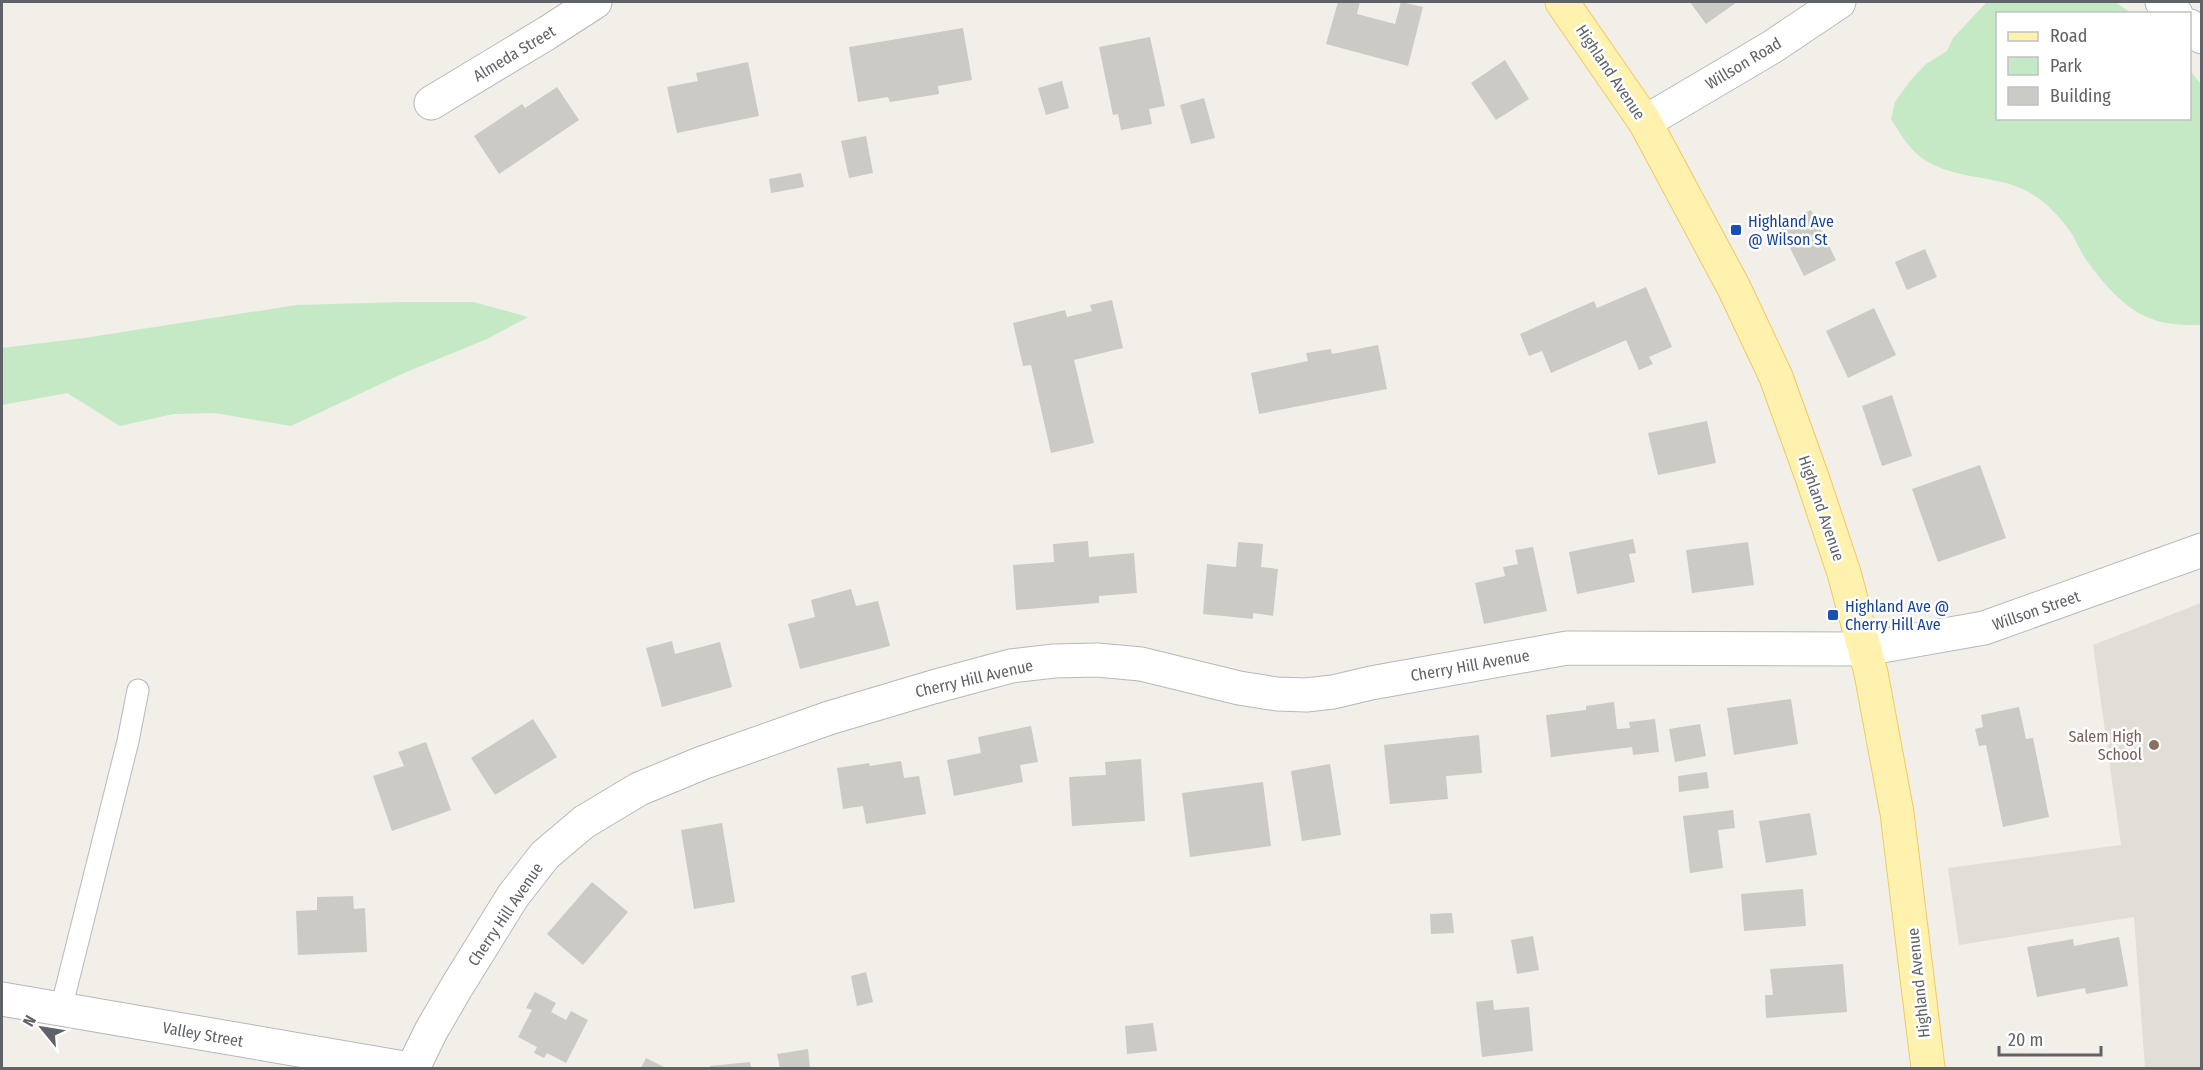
<svg xmlns="http://www.w3.org/2000/svg" width="2203" height="1070" viewBox="0 0 2203 1070" font-family="'Fira Sans Condensed',sans-serif">
	<rect width="100%" height="100%" fill="#f1efe8"/>
	<path fill="#e1ded6" d="M2201 603V1068H2145L2134 917 1959 945 1948 868 2121 845 2093 645Z"/>
	<g fill="#c5e8c5">
		<path d="M1987 2H2115L2131 13 1998 14V118H2190V71L2201 84V325C2185 325 2167 325 2152 319 2125 310 2101 281 2085 258 2080 251 2077 242 2072 234 2063 221 2051 207 2038 198 2003 172 1957 183 1922 158 1909 149 1900 133 1891 119L1895 102 1910 81 1926 64 1947 51 1953 38Z"/>
		<path d="M403 302H473L528 317 487 339 404 373 291 426 215 413 173 414 120 426 67 393 2 405V348L84 338 297 305Z"/>
	</g>
	<g fill="#cccac5">
		<path d="M1338 2H1360L1357 14 1395 24 1401 2 1423 7 1408 66 1326 44Z"/>
		<path d="M1690 2H1737L1706 24Z"/>
		<path d="M963 28 972 80 938 86 939 94 890 102 888 97 858 102 849 47Z"/>
		<path d="M1150 37 1165 106 1149 109 1152 124 1121 130 1118 114 1113 115 1099 47Z"/>
		<path d="M1505 60 1529 99 1496 120 1471 83Z"/>
		<path d="M748 62 759 116 677 133 667 87 698 81 696 73Z"/>
		<path d="M1062 81 1069 108 1046 115 1038 88Z"/>
		<path d="M557 87 579 120 499 174 474 136 522 104 525 108Z"/>
		<path d="M1204 98 1215 138 1191 144 1180 105Z"/>
		<path d="M866 136 873 173 849 178 841 141Z"/>
		<path d="M801 173 804 187 771 193 769 179Z"/>
		<path d="M1811 210 1836 260 1804 276 1779 226Z"/>
		<path d="M1925 249 1937 277 1907 290 1895 262Z"/>
		<path d="M1646 287 1672 347 1649 357 1653 364 1639 370 1626 340 1551 373 1542 351 1529 356 1520 334 1594 301 1597 308Z"/>
		<path d="M1112 300 1123 348 1074 360 1094 443 1051 453 1031 365 1023 366 1013 323 1065 310 1067 317 1092 311 1090 305Z"/>
		<path d="M1874 308 1896 355 1848 378 1826 331Z"/>
		<path d="M1378 345 1387 389 1259 414 1251 373 1308 361 1306 353 1331 349 1332 354Z"/>
		<path d="M1892 395 1912 456 1882 466 1862 406Z"/>
		<path d="M1707 421 1716 463 1658 475 1648 433Z"/>
		<path d="M1980 465 2006 538 1938 562 1912 489Z"/>
		<path d="M1633 539 1636 553 1629 554 1635 582 1577 594 1569 552Z"/>
		<path d="M1088 541 1089 557 1134 553 1137 593 1099 596V603L1016 610 1013 565 1054 562 1053 544Z"/>
		<path d="M1238 542 1263 544 1261 567 1278 569 1273 616 1253 613V619L1203 614 1207 564 1236 567Z"/>
		<path d="M1748 542 1754 585 1692 593 1686 550Z"/>
		<path d="M1533 547 1547 611 1484 624 1475 583 1505 576 1503 567 1518 564 1515 550Z"/>
		<path d="M851 589 856 606 878 601 890 646 800 669 788 624 815 617 811 600Z"/>
		<path d="M672 641 675 654 720 642 732 687 662 707 646 648Z"/>
		<path d="M1791 699 1798 744 1734 755 1727 708Z"/>
		<path d="M1614 702 1617 729 1630 728 1629 722 1655 719 1659 752 1633 755 1632 747 1551 757 1546 715 1586 710V706Z"/>
		<path d="M2019 707 2026 739 2033 738 2049 817 2003 827 1986 745 1979 746 1975 729 1983 727 1981 715Z"/>
		<path d="M533 719 557 757 495 795 471 758Z"/>
		<path d="M1700 724 1706 756 1675 762 1669 729Z"/>
		<path d="M1031 726 1038 762 1020 765 1023 782 954 796 947 760 981 753 978 737Z"/>
		<path d="M1479 735 1482 773 1446 776 1448 799 1390 804 1384 745Z"/>
		<path d="M426 742 451 810 392 831 373 776 404 766 398 752Z"/>
		<path d="M1141 759 1145 821 1072 826 1069 777 1106 775 1105 762Z"/>
		<path d="M901 761 904 778 919 776 926 814 866 824 863 806 843 809 837 768 869 763 870 766Z"/>
		<path d="M1330 764 1341 835 1302 841 1291 771Z"/>
		<path d="M1707 772 1709 788 1679 792 1678 776Z"/>
		<path d="M1263 782 1271 846 1190 857 1182 793Z"/>
		<path d="M1733 810 1735 828 1718 830 1723 868 1690 873 1683 816Z"/>
		<path d="M1810 813 1817 855 1766 863 1759 821Z"/>
		<path d="M722 823 735 902 694 909 681 830Z"/>
		<path d="M592 882 628 912 583 965 547 934Z"/>
		<path d="M1803 889 1806 926 1744 931 1741 894Z"/>
		<path d="M353 896 354 909 365 908 367 952 298 955 296 911 317 910V897Z"/>
		<path d="M1452 913 1454 933 1431 934 1430 914Z"/>
		<path d="M1533 936 1539 970 1517 974 1511 940Z"/>
		<path d="M2119 937 2128 986 2086 994 2085 988 2037 997 2027 947 2073 939 2074 946Z"/>
		<path d="M1843 964 1847 1012 1766 1018 1765 995H1773L1770 969Z"/>
		<path d="M866 972 873 1002 857 1006 851 976Z"/>
		<path d="M535 992 556 1003 551 1012 566 1020 571 1011 588 1020 566 1063 547 1053 544 1058 534 1053 537 1047 518 1037 532 1010 526 1008Z"/>
		<path d="M1493 1000 1494 1010 1529 1007 1533 1051 1482 1057 1476 1002Z"/>
		<path d="M1153 1023 1157 1051 1127 1054 1125 1026Z"/>
		<path d="M808 1049 810 1068H780L777 1054Z"/>
		<path d="M646 1058 666 1068H641Z"/>
		<path d="M750 1062 751 1068H710V1066Z"/>
	</g>
	<g fill="none" stroke-linecap="round" stroke-linejoin="round">
		<defs>
			<path id="lane" d="M61 1009 128 741 138 690"/>
			<g id="street">
				<path d="M2162 2 2176 14"/>
				<path d="M2190 26 2202 37"/>
				<path d="M431 103 547 33 595 2"/>
				<path d="M1645 122 1772 47 1839 2"/>
				<path d="M2 999 404 1068"/>
				<path d="M413 1068 431 1031 456 988 513 896 545 855 584 822 639 789 702 763 829 718 933 687 1011 666 1054 661 1097 660 1141 664 1239 688 1277 694 1306 695 1333 692 1371 683 1567 648 1865 649"/>
			</g>
			<path id="secondary" d="M1865 649 1984 628 2202 550"/>
			<path id="primary" d="M1562 2 1645 122 1734 288 1776 377 1813 480 1844 573 1871 673 1897 813 1928 1068"/>
		</defs>
		<use href="#lane" stroke="#b5b8bc" stroke-width="23"/>
		<use href="#street" stroke="#b5b8bc" stroke-width="35"/>
		<use href="#secondary" stroke="#b6babf" stroke-width="35"/>
		<use href="#primary" stroke="#f2c960" stroke-width="35"/>
		<use href="#lane" stroke="#fff" stroke-width="21"/>
		<use href="#street" stroke="#fff" stroke-width="33"/>
		<use href="#secondary" stroke="#fff" stroke-width="33"/>
		<use href="#primary" stroke="#fff2af" stroke-width="33"/>
	</g>
	<g fill="#1a4fb4" stroke="#fff" stroke-width="2">
		<rect x="1730" y="224" width="12" height="12" rx="3"/>
		<rect x="1827" y="609" width="12" height="12" rx="3"/>
	</g>
	<circle fill="#8d6e63" stroke="#fff" stroke-width="2" cx="2154" cy="745" r="6"/>
	<g text-anchor="middle" stroke-width="5" stroke-linejoin="round" paint-order="stroke">
		<g font-size="16" fill="#5f6368" stroke="#fff">
			<text transform="translate(514 53) rotate(-31)" y="6">Almeda Street</text>
			<text transform="translate(1743 63) rotate(-31)" y="6">Willson Road</text>
			<text transform="translate(1611 72) rotate(56)" y="6">Highland Avenue</text>
			<text transform="translate(1822 508) rotate(71)" y="6">Highland Avenue</text>
			<text transform="translate(2036 610) rotate(-19)" y="6">Willson Street</text>
			<text transform="translate(1470 665) rotate(-10)" y="6">Cherry Hill Avenue</text>
			<text transform="translate(974 678) rotate(-13)" y="6">Cherry Hill Avenue</text>
			<text transform="translate(505 914) rotate(-56)" y="6">Cherry Hill Avenue</text>
			<text transform="translate(1918 983) rotate(-96)" y="6">Highland Avenue</text>
			<text transform="translate(203 1034) rotate(10)" y="6">Valley Street</text>
		</g>
		<g font-size="16" fill="#164399" stroke="#fff" text-anchor="start">
			<text x="1748" y="227">Highland Ave<tspan x="1748" dy="18">@ Wilson St</tspan></text>
			<text x="1845" y="612">Highland Ave @<tspan x="1845" dy="18">Cherry Hill Ave</tspan></text>
		</g>
		<g font-size="16" fill="#785e54" stroke="#fff" text-anchor="end">
			<text x="2142" y="742">Salem High<tspan x="2142" dy="18">School</tspan></text>
		</g>
	</g>
	<rect width="2203" height="1070" fill="none" stroke="#5f6368" stroke-width="6"/>
	<rect x="1996" y="12" width="195" height="108" fill="#ffffff" stroke="#bfc1c3" stroke-width="1.5"/>
	<rect x="2008" y="32" width="30" height="9" fill="#fff2af" stroke="#bfc1c3" stroke-width="1.5"/>
	<text x="2050" y="42" font-size="18" fill="#5f6368">Road</text>
	<rect x="2008" y="57" width="30" height="18" fill="#c5e8c5" stroke="#bfc1c3" stroke-width="1.5"/>
	<text x="2050" y="72" font-size="18" fill="#5f6368">Park</text>
	<rect x="2008" y="87" width="30" height="18" fill="#cccac5" stroke="#bfc1c3" stroke-width="1.5"/>
	<text x="2050" y="102" font-size="18" fill="#5f6368">Building</text>
	<g transform="translate(42 1028) rotate(300)" stroke="#ffffff" stroke-width="4.5" paint-order="stroke">
	<path d="M0-4.5L10 22L0 15L-10 22Z" fill="#5f6368"/>
	<text y="-9" font-size="16" font-weight="bold" text-anchor="middle" fill="#5f6368">N</text>
	</g>
	<path d="M1999 1046v9h102v-9" fill="none" stroke="#5f6368" stroke-width="3"/>
	<text x="2008" y="1046" font-size="18" fill="#5f6368" stroke="#ffffff" stroke-width="4.5" paint-order="stroke">20 m</text>
</svg>
